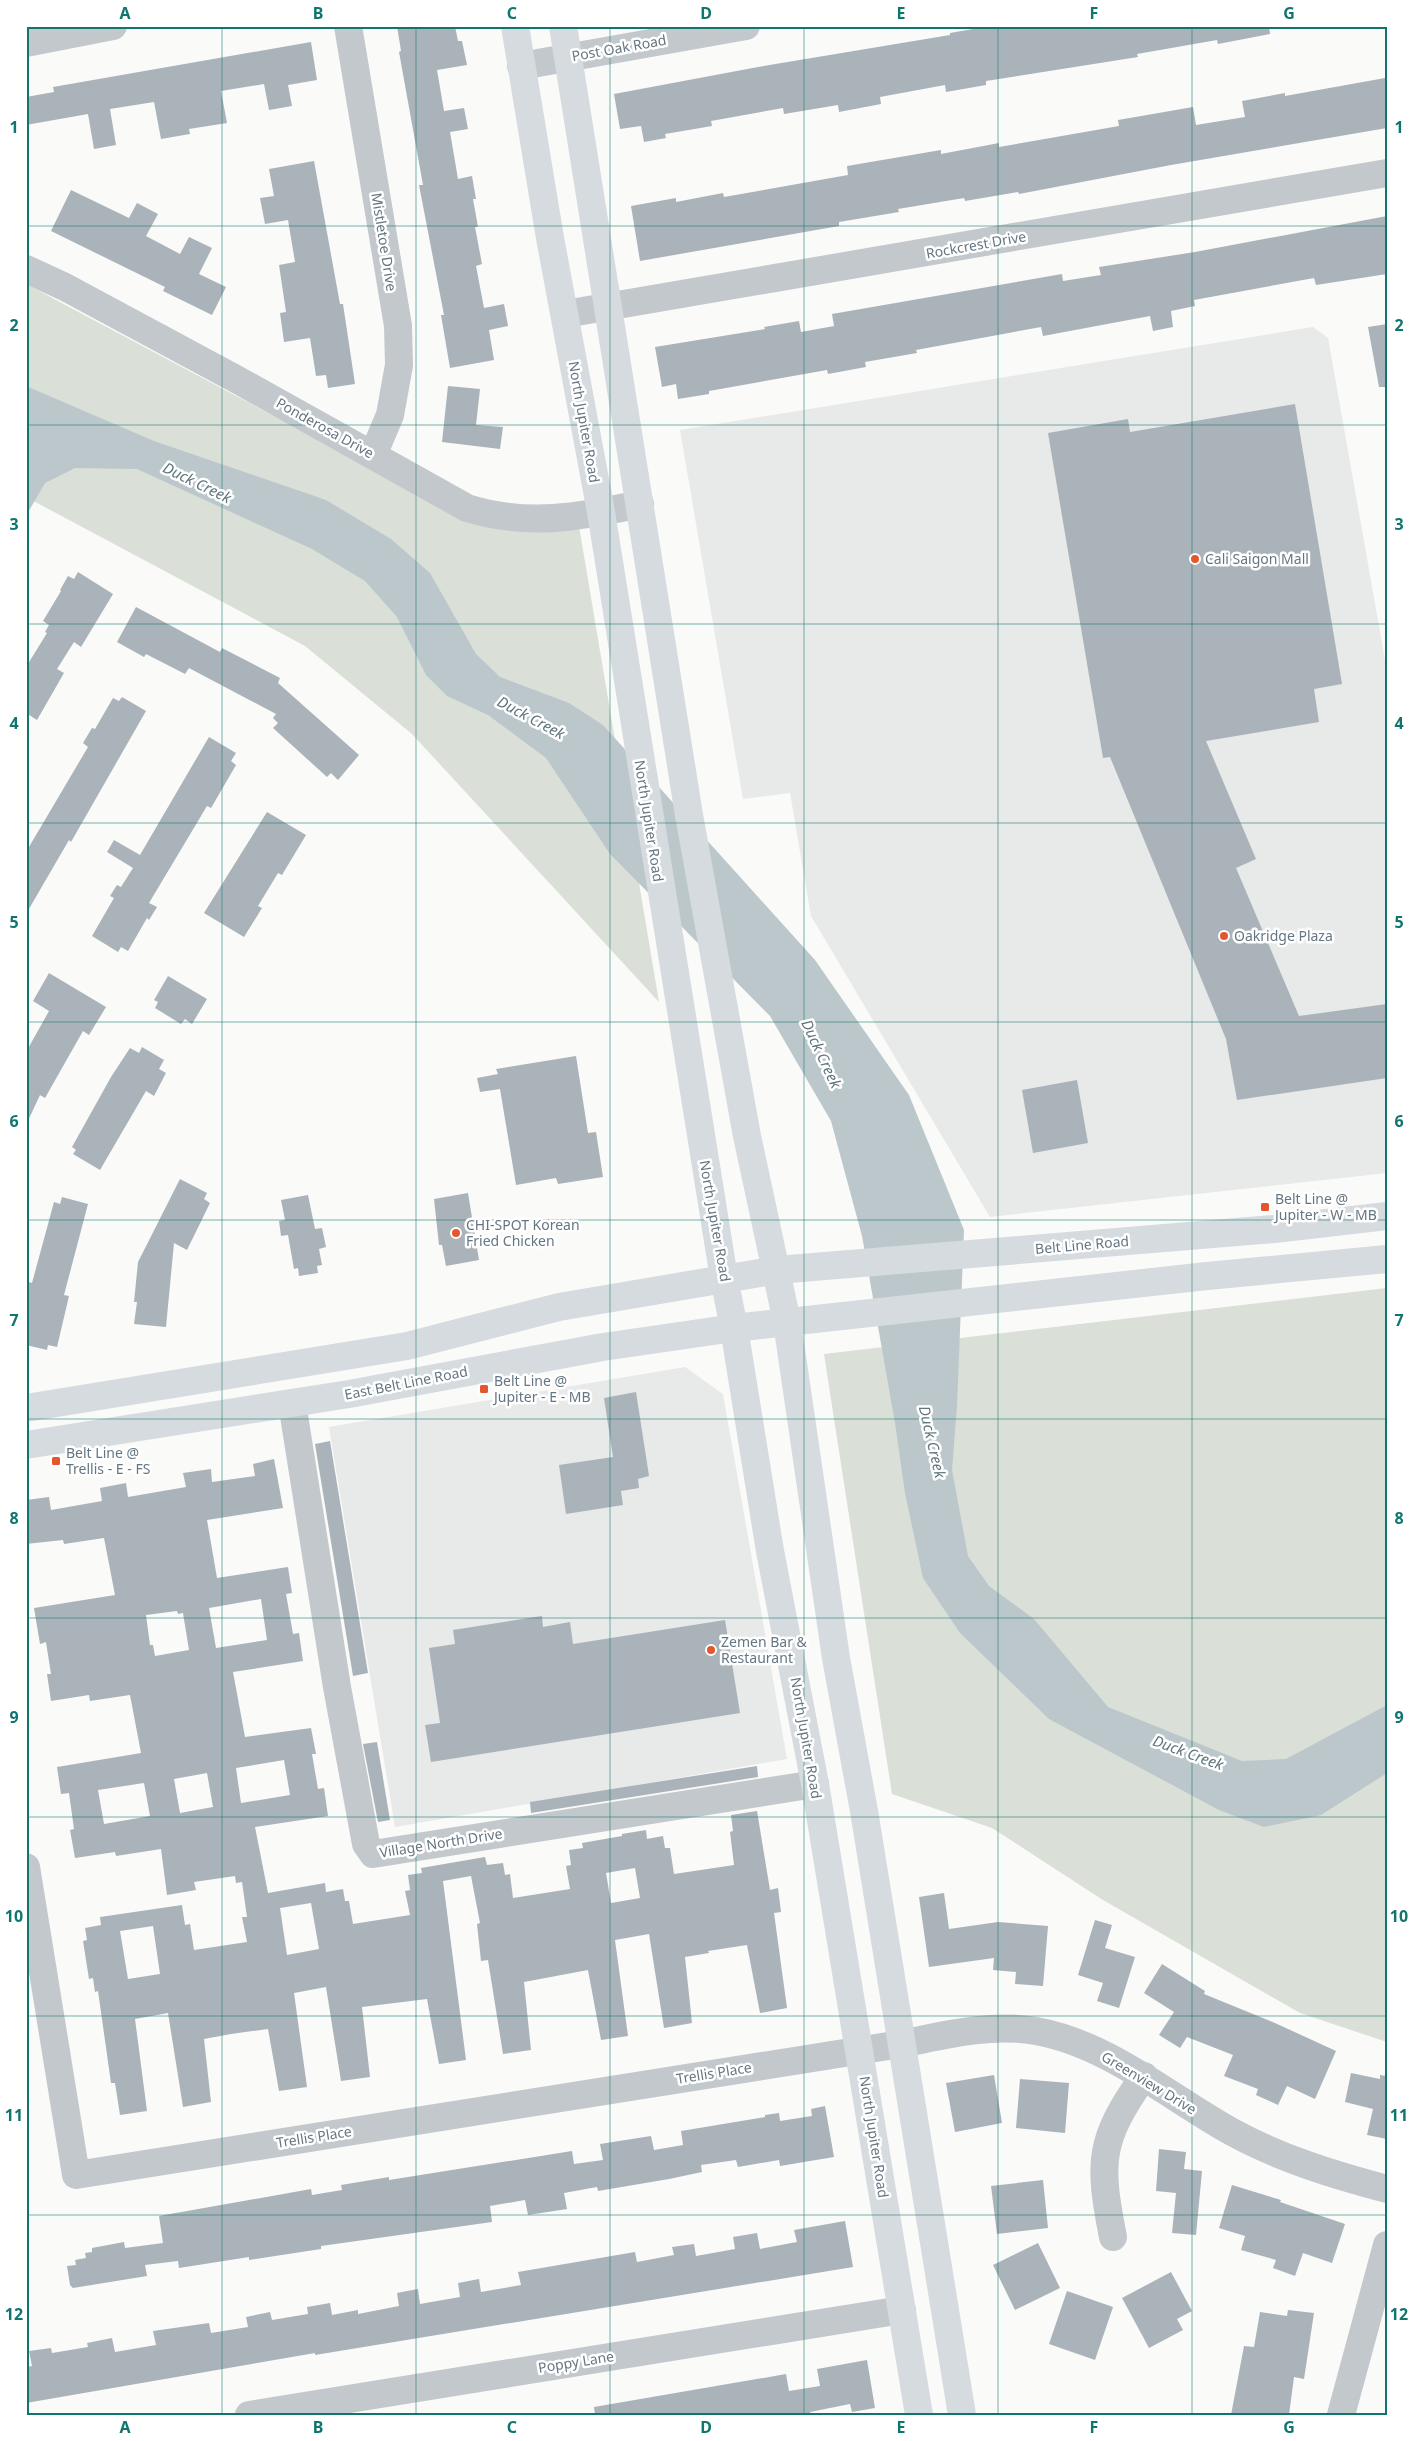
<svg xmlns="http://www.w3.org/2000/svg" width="1413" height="2441" viewBox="0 0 1413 2441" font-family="'Noto Sans',sans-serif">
	<rect width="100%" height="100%" fill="#fafaf8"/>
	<g fill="#e8e9e9">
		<path d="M1313 327 1328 338 1387 671V1173L990 1217 811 916 790 793 743 799 680 430Z"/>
		<path d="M685 1367 723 1394 787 1759 395 1827 329 1427Z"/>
	</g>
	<g fill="#dadfd7">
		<path d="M26 284 465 518 579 526 659 1002 412 734 305 646 26 497Z"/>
		<path d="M1387 1288V2042L1300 2013 1103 1900 992 1828 892 1794 824 1354Z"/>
	</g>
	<path fill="#bbc7cb" d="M26 386 154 441 326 500 391 539 430 573 476 654 500 677 569 703 603 725 815 960 909 1095 964 1230 957 1406 952 1470 968 1556 989 1586 1034 1619 1108 1707 1242 1761 1286 1759 1387 1705V1773L1321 1815 1264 1827 1219 1810 1049 1719 960 1633 923 1578 905 1493 895 1423 862 1236 831 1121 770 1016 610 854 546 758 488 715 447 696 426 675 397 617 365 581 312 549 137 469 75 468 45 483 26 516Z"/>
	<g fill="#aab3b9" fill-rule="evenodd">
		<path d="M397 26H455L458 41H462L467 65 437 70 444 111 464 108 468 129 450 132 458 179 472 176 476 199H473L478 227H475L482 264 476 266 484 308 504 304 508 326 489 330 494 360 450 368 441 315H444L419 185H423L399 52 401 51Z"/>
		<path d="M990 26H1269L1270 34 1218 44 1217 40 1137 54 1138 57 986 81V85L946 92 945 85 880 97 881 104 839 112 838 105 784 114 783 108 711 121 712 126 665 134 666 138 644 142 641 126 620 129 614 94 758 67 950 35V33Z"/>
		<path d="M311 42 317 80 288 85 292 106 269 110 264 84 221 91 227 123 189 129 190 134 161 139 154 102 110 109 116 145 94 149 88 114 26 125V97L54 92 53 87Z"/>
		<path d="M1385 78 1387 128 1171 165 1019 194 1018 192 965 201 964 198 898 209 899 212 839 222V226L640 261 631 206 676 198V202L723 193 724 197 848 175 847 166 941 150V154L999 143V147L1119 126 1118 120 1193 107 1196 125 1245 117 1242 101 1285 93V96Z"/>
		<path d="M314 161 340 304H343L355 384 328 388 326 375 316 376 310 338 284 342 280 313 286 312 279 265 295 262 288 220 265 224 260 198 274 196 269 169Z"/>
		<path d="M71 190 129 218 137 203 158 214 146 236 180 254 189 237 212 248 199 274 226 287 212 315 163 291 165 287 51 231Z"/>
		<path d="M1387 216V274L1316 285 1314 278 1194 300 1195 306 1171 311 1173 327 1153 331 1150 316 1043 336 1041 327 916 350 917 353 865 362 866 367 828 374 827 370 709 391V394L678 399 676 384 662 387 655 347 765 329 764 327 799 321 801 332 834 326 832 314 1062 274 1063 281 1101 275 1099 267 1195 252Z"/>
		<path d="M1387 324V387H1379L1368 327Z"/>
		<path d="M448 386 480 389 476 425 503 427 500 449 442 442Z"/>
		<path d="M1295 404 1342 684 1314 689 1319 722 1206 741 1256 859 1236 868 1299 1016 1387 1004V1078L1237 1100 1226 1039 1110 757 1103 758 1048 433 1128 419 1130 432Z"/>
		<path d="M78 572 113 594 81 647 74 642 57 669 64 673 37 720 26 713V667L47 633 45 632 49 625 43 621 61 591 60 590 68 576 74 579Z"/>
		<path d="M136 607 220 652 222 648 280 678 278 683 359 755 338 780 331 773 327 777 273 728 278 723 273 718 276 714 189 668 185 674 146 654 144 657 117 642Z"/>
		<path d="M122 697 146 711 71 842 69 840 26 914V852L88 747 83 743 92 728 95 729 113 698 119 701Z"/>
		<path d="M209 737 236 753 231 761 236 765 211 808 207 806 149 903 157 907 149 920 147 918 128 951 121 947 118 952 92 936 114 898 110 896 117 885 121 887 133 868 107 852 114 840 140 855Z"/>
		<path d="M267 812 306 835 282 875 278 873 258 906 262 908 244 937 204 913Z"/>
		<path d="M49 973 106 1007 89 1035 83 1031 45 1098 40 1095 26 1125V1052L49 1011 33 1001Z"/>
		<path d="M168 976 207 999 192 1024 185 1019 181 1024 155 1008 158 1002 154 1000Z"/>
		<path d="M142 1047 164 1060 159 1069 166 1073 154 1096 146 1091 100 1170 73 1154 76 1150 72 1147 111 1077 130 1048 139 1053Z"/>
		<path d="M576 1056 588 1133 596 1132 603 1177 558 1184 556 1178 516 1185 500 1089 480 1092 477 1078 498 1074 496 1069Z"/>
		<path d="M1077 1080 1088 1143 1033 1153 1022 1090Z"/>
		<path d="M180 1179 207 1193 204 1199 210 1203 187 1250 174 1243 166 1327 134 1324 137 1302H134L138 1262Z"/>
		<path d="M468 1193 479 1260 446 1266 442 1245H439L434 1199Z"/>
		<path d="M308 1195 315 1229 322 1228 326 1247 319 1249 322 1265 317 1266 318 1273 299 1276 298 1268 294 1269 288 1235 281 1236 279 1221 285 1220 281 1200Z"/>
		<path d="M62 1197 88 1204 64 1295 69 1296 57 1347 48 1345 47 1350 26 1345V1281L32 1283 54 1202 60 1204Z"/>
		<path d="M636 1392 649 1476 638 1479 639 1488 621 1491 623 1505 566 1514 559 1465 613 1457 604 1398Z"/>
		<path d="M330 1441 368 1673 353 1676 315 1444Z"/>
		<path d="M274 1459 283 1508 207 1520 217 1578 288 1567 292 1593 286 1594 293 1634 299 1633 303 1661 233 1672 245 1737 311 1728 316 1754H312L318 1789 324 1788 328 1816 255 1827 268 1893 325 1883 326 1892 343 1889 345 1901H349L353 1924 410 1915 405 1891 410 1890 408 1875 422 1873 421 1868 485 1857 487 1865 503 1863 505 1875 510 1874 513 1898 570 1889 566 1866 571 1865 569 1850 583 1848 582 1843 622 1836V1834L646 1830 647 1839 663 1836 665 1848H670L674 1874 734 1865 730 1832 733 1831 731 1815 757 1811 770 1890 778 1888 781 1912 774 1913 787 2008 760 2013 747 1945 708 1951 709 1953 685 1957 692 2023 664 2028 649 1934 615 1940 628 2036 601 2040 588 1970 524 1982 531 2050 503 2054 488 1960 481 1961 477 1924 480 1923 471 1876 443 1881 466 2060 439 2064 427 1999 362 2007 370 2077 341 2081 326 1987 294 1993 307 2087 279 2091 268 2029 231 2034 204 2039 211 2102 183 2107 168 2013 135 2019 147 2111 120 2115 115 2083H111L98 1991 95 1992 93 1978 89 1979 83 1941 87 1940 85 1928 101 1925 100 1917 182 1905 185 1925 190 1924 194 1950 247 1942 242 1917H247L242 1882 236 1883 235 1876 194 1882 196 1890 167 1895 161 1849 116 1856 115 1852 75 1858 70 1830 74 1829 69 1793 61 1794 57 1767 141 1753 130 1695 90 1701 89 1695 51 1701 47 1674H51L46 1642 40 1644 34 1608 115 1595 104 1538 64 1544 63 1540 26 1544V1500L49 1497 51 1510 102 1501 100 1488 126 1483 128 1497 186 1487 183 1473 211 1469 212 1482 255 1476 253 1464ZM261 1599 267 1640 216 1648 209 1608ZM177 1611 178 1614 183 1613 189 1650 155 1656 153 1645H150L146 1615ZM284 1760 290 1795 241 1803 236 1768ZM207 1773 213 1807 180 1813 174 1779ZM144 1783 150 1816 104 1824 98 1790ZM635 1868 640 1898 611 1903 606 1873ZM311 1903 319 1949 287 1955 280 1908ZM153 1926 160 1974 128 1979 120 1931Z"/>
		<path d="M542 1616 543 1627 570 1622 573 1644 725 1620 740 1713 431 1762 425 1725 440 1723 429 1648 455 1644 453 1630Z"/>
		<path d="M377 1742 390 1820 378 1822 363 1744Z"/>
		<path d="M757 1766 758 1777 531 1813 530 1802Z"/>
		<path d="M944 1893 949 1929 998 1922 1048 1926 1043 1986 1015 1984 1016 1972 993 1970 994 1958 929 1967 919 1897Z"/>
		<path d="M1095 1920 1112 1925 1105 1948 1135 1957 1119 2008 1097 2001 1103 1983 1078 1975Z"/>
		<path d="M1162 1964 1205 1991 1204 1994 1275 2023 1336 2051 1315 2099 1287 2086 1278 2105 1256 2095 1258 2089 1224 2076 1233 2055 1187 2037 1180 2048 1159 2035 1174 2012 1144 1993Z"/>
		<path d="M1351 2073 1380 2079V2075L1387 2076V2139L1367 2135 1373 2109 1345 2102Z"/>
		<path d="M994 2075 1002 2123 955 2132 946 2083Z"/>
		<path d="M1020 2079 1069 2083 1065 2133 1016 2128Z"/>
		<path d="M825 2106 834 2157 780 2166 779 2160 738 2167 736 2160 701 2165 702 2172 669 2179 598 2191 597 2187 564 2193 567 2209 528 2215 525 2200 490 2206 492 2222 321 2246V2249L249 2260V2257L179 2268 178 2261 145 2265 147 2276 73 2288 70 2285 67 2266 76 2265 75 2260 86 2258 85 2253 92 2252V2248L124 2242 125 2248 163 2243 159 2216 311 2189 312 2195 342 2190 341 2185 389 2177V2180L572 2151 574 2164 603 2160 600 2144 651 2136 654 2150 683 2145 681 2131 765 2117V2115L779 2113 780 2121 812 2116 811 2109Z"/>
		<path d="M1159 2149 1186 2152 1184 2169 1202 2171 1196 2235 1172 2233 1176 2193 1156 2191Z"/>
		<path d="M1043 2180 1048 2228 997 2234 991 2186Z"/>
		<path d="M1232 2185 1281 2200 1280 2202 1345 2224 1332 2263 1303 2253 1295 2276 1273 2268 1276 2260 1241 2250 1245 2236 1219 2228Z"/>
		<path d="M845 2221 853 2267 315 2355V2353L26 2403V2367L32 2366 29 2351 51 2348 52 2353 88 2347 87 2343 112 2338 115 2352 156 2345 153 2331 209 2323 211 2333 248 2327 246 2317 270 2312 272 2320 308 2314 307 2307 330 2303 332 2315 358 2310V2314L399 2306 397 2293 418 2289 420 2304 460 2297 458 2283 479 2279 481 2292 521 2285 518 2272 635 2252 637 2262 674 2255 672 2247 694 2244 696 2256 735 2249 733 2237 757 2233 760 2249 797 2242 794 2230Z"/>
		<path d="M1038 2243 1060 2288 1015 2310 993 2265Z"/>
		<path d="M1171 2272 1192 2311 1177 2319 1183 2330 1149 2348 1122 2298Z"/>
		<path d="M1067 2291 1113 2307 1095 2360 1049 2344Z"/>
		<path d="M1288 2310 1314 2313 1304 2379 1294 2377 1289 2415H1231L1244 2346 1254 2347 1260 2312 1287 2316Z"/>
		<path d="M867 2360 875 2408 852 2412 850 2404 810 2412 811 2415H595L594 2407 786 2374 789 2391 820 2386 817 2369Z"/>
	</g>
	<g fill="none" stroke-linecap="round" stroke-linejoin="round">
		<g stroke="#c3c8cc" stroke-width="28">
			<path d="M348 26 398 326 399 365 390 415 373 455"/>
			<path d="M26 43 113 26"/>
			<path d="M521 66 746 26"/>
			<path d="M26 269 65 287 236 379 467 508C528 527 580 517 640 504"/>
			<path d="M565 314 1387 173"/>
			<path d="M292 1403 337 1687 366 1844 373 1854 815 1784"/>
			<path d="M26 1867 76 2175 901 2044C944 2035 992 2023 1036 2031 1109 2044 1170 2098 1234 2133 1282 2159 1334 2175 1387 2189"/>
			<path d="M1113 2237C1098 2161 1099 2140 1144 2076"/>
			<path d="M249 2415 902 2310"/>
			<path d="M1341 2415 1387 2245"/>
		</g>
		<g stroke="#d6dbdf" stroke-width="28">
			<path d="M515 26 550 238 601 512 724 1278 734 1328 770 1551 815 1784 919 2415"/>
			<path d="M563 26 689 815 747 1136 787 1322 836 1658 864 1811 962 2415"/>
			<path d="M26 1408 407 1346 559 1307 777 1270 1274 1229 1387 1216"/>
			<path d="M26 1445 349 1394 603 1347 734 1328 1207 1276 1387 1259"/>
		</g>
	</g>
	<path fill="none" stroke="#0f766e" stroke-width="1" stroke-opacity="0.55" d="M222 26V2415M416 26V2415M610 26V2415M804 26V2415M998 26V2415M1192 26V2415M26 226H1387M26 425H1387M26 624H1387M26 823H1387M26 1022H1387M26 1220H1387M26 1419H1387M26 1618H1387M26 1817H1387M26 2016H1387M26 2215H1387"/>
	<g fill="#e4572e" stroke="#fff" stroke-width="2">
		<circle cx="1195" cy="559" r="5"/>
		<circle cx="1224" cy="936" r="5"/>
		<rect x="1260" y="1202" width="10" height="10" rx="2.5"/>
		<circle cx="456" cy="1233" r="5"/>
		<rect x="479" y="1384" width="10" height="10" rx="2.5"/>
		<rect x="51" y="1456" width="10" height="10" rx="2.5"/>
		<circle cx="711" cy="1650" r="5"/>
	</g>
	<g text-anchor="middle" stroke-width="5" stroke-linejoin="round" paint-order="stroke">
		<g font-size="14" fill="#657683" stroke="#fff">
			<text transform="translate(619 48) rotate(-10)" y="5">Post Oak Road</text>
			<text transform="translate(384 242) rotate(81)" y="5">Mistletoe Drive</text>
			<text transform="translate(976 245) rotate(-10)" y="5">Rockcrest Drive</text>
			<text transform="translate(584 422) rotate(80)" y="5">North Jupiter Road</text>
			<text transform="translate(325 428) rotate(29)" y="5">Ponderosa Drive</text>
			<text transform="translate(649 821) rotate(81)" y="5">North Jupiter Road</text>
			<text transform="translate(715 1221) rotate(80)" y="5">North Jupiter Road</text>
			<text transform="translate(1082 1245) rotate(-5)" y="5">Belt Line Road</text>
			<text transform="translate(406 1383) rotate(-11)" y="5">East Belt Line Road</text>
			<text transform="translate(806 1738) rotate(80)" y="5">North Jupiter Road</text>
			<text transform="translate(441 1843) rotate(-9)" y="5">Village North Drive</text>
			<text transform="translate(714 2073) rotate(-9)" y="5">Trellis Place</text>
			<text transform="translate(1149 2083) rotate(31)" y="5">Greenview Drive</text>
			<text transform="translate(314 2137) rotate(-9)" y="5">Trellis Place</text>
			<text transform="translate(874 2137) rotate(81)" y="5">North Jupiter Road</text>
			<text transform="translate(576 2362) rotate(-9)" y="5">Poppy Lane</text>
		</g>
		<g font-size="14" fill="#657683" stroke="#fff" text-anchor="start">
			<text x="1205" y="564">Cali Saigon Mall</text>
			<text x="1234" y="941">Oakridge Plaza</text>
			<text x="1275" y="1204">Belt Line @<tspan x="1275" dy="16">Jupiter - W - MB</tspan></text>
			<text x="466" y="1230">CHI-SPOT Korean<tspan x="466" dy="16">Fried Chicken</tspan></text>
			<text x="494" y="1386">Belt Line @<tspan x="494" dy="16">Jupiter - E - MB</tspan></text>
			<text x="66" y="1458">Belt Line @<tspan x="66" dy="16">Trellis - E - FS</tspan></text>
			<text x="721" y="1647">Zemen Bar &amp;<tspan x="721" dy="16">Restaurant</tspan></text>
		</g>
		<g font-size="15" font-style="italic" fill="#60757c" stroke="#fff">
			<text transform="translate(197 483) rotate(26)" y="5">Duck Creek</text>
			<text transform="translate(531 718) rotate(28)" y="5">Duck Creek</text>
			<text transform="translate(821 1054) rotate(65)" y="5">Duck Creek</text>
			<text transform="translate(932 1442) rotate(77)" y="5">Duck Creek</text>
			<text transform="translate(1188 1753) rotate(20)" y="5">Duck Creek</text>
		</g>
	</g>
	<rect width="1413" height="2441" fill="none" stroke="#ffffff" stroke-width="55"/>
	<rect x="28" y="28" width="1358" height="2386" fill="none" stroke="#0f766e" stroke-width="2"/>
	<g font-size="16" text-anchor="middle" font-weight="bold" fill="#0f766e">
		<text x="125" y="19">A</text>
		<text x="318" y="19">B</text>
		<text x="512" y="19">C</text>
		<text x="706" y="19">D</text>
		<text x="901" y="19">E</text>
		<text x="1094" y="19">F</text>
		<text x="1289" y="19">G</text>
		<text x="14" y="133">1</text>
		<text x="1399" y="133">1</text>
		<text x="14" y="331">2</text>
		<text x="1399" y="331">2</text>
		<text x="14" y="530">3</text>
		<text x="1399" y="530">3</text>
		<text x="14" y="729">4</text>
		<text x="1399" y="729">4</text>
		<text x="14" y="928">5</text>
		<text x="1399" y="928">5</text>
		<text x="14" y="1127">6</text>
		<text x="1399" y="1127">6</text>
		<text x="14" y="1326">7</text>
		<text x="1399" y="1326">7</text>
		<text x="14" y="1524">8</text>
		<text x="1399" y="1524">8</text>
		<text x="14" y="1723">9</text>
		<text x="1399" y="1723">9</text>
		<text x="14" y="1922">10</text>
		<text x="1399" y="1922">10</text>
		<text x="14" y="2121">11</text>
		<text x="1399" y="2121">11</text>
		<text x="14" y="2320">12</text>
		<text x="1399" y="2320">12</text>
		<text x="125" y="2433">A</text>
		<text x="318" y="2433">B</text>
		<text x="512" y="2433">C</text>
		<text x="706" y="2433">D</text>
		<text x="901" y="2433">E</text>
		<text x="1094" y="2433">F</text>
		<text x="1289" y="2433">G</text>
	</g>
</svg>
